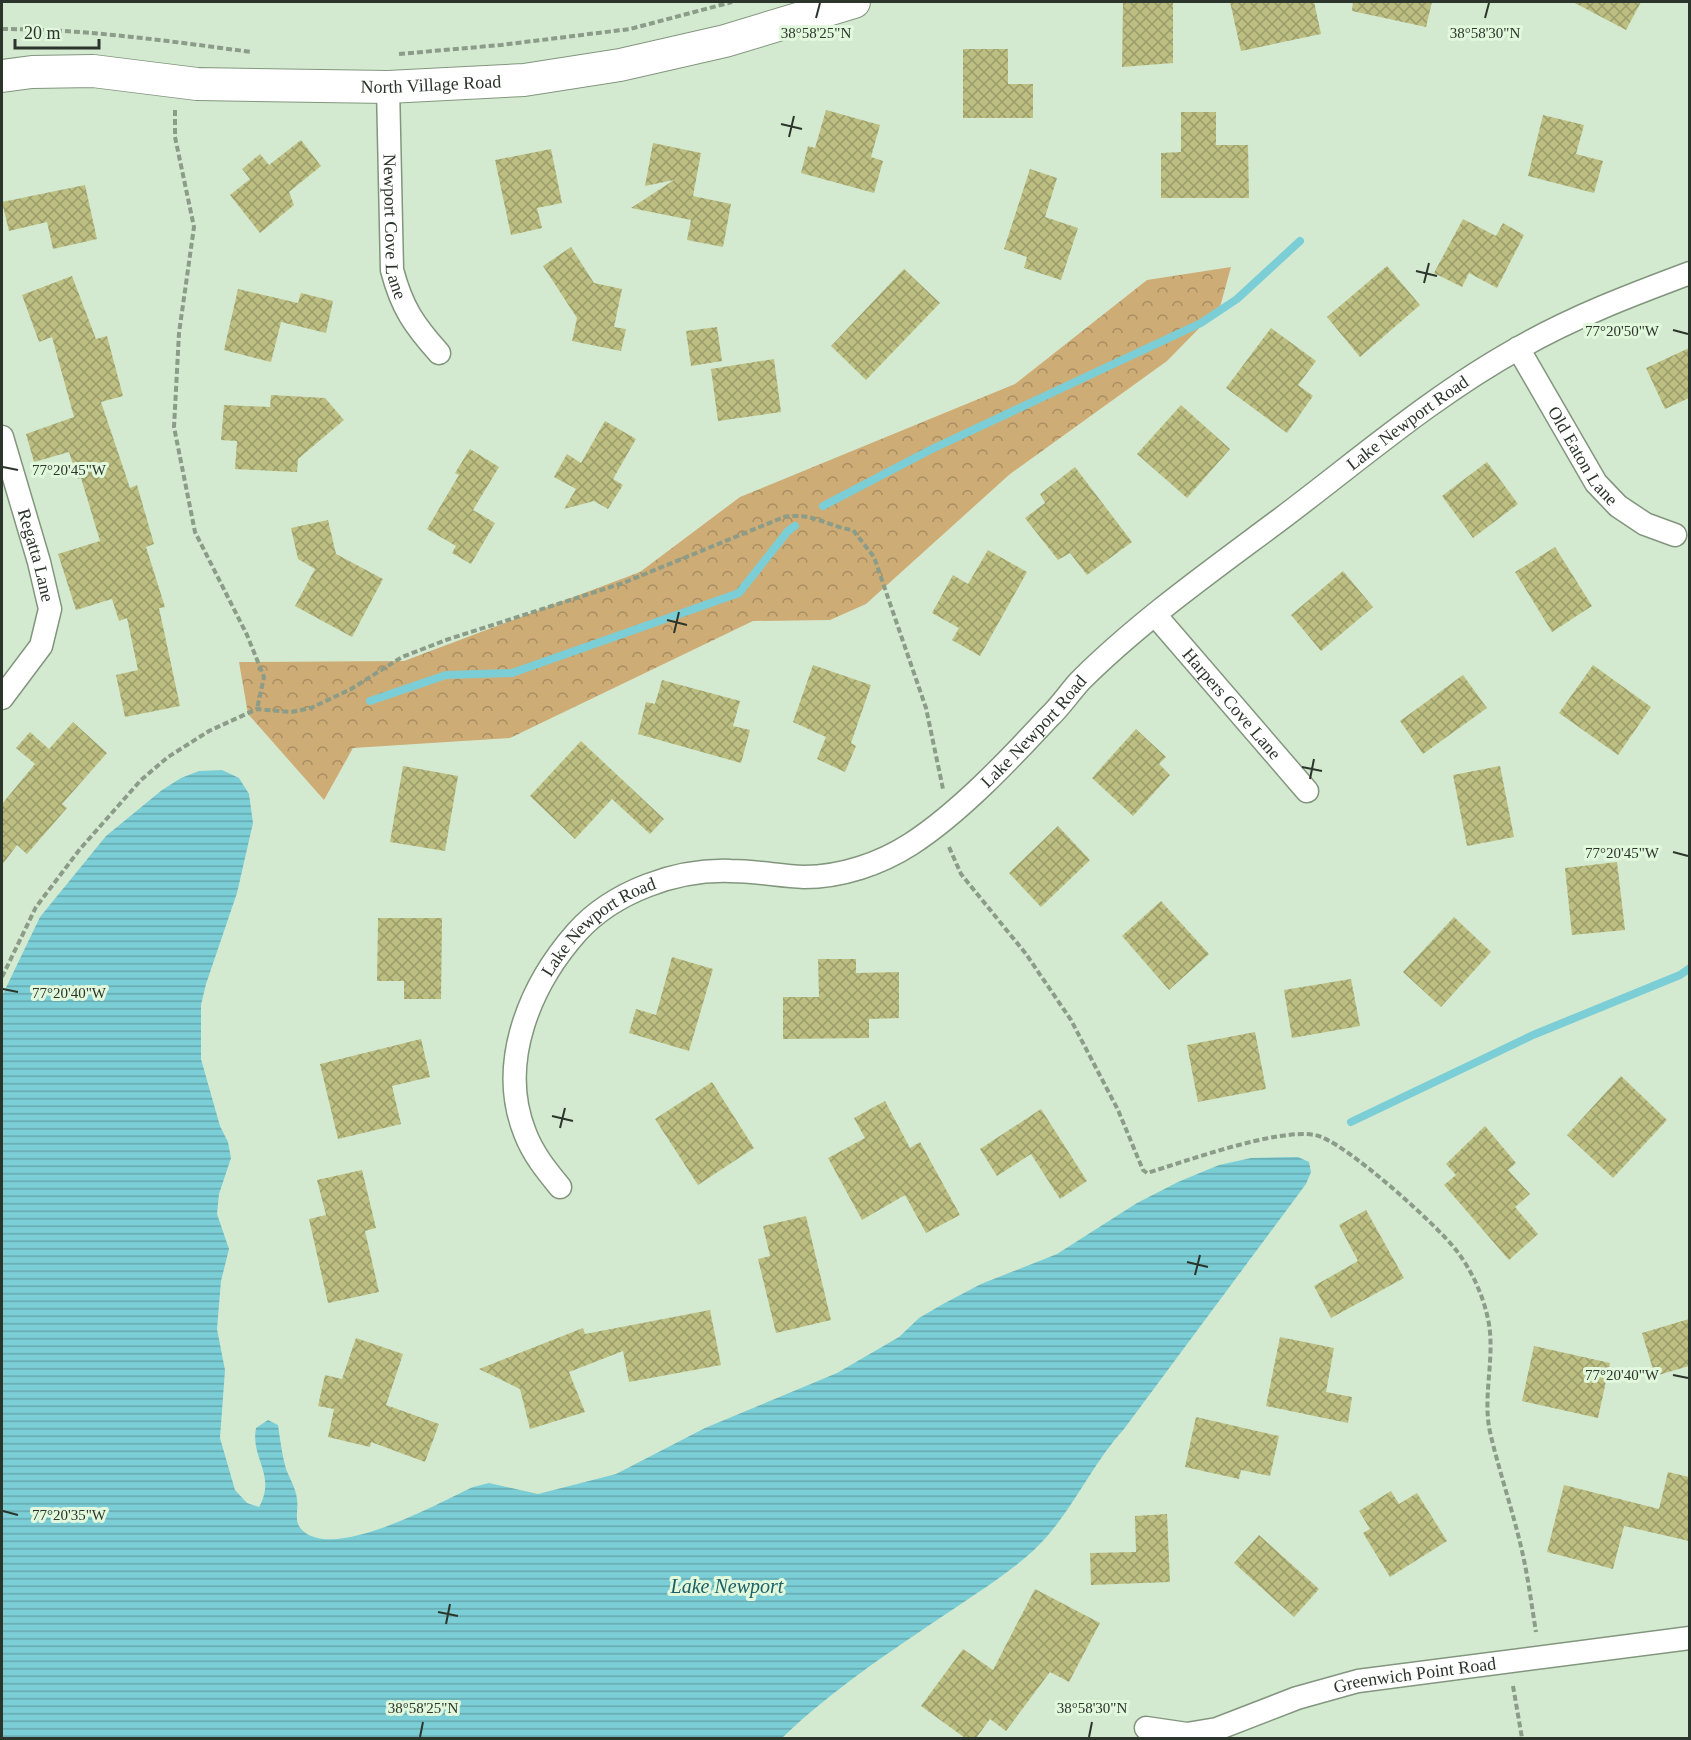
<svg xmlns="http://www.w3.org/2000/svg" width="1691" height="1740" viewBox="0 0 1691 1740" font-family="'Times New Roman',serif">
	<defs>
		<pattern id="forest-crowns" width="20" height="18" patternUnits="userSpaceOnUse" patternTransform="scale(1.5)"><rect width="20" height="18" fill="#ceac76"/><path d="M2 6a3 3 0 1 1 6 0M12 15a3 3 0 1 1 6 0" fill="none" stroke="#a78d61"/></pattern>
		<pattern id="water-rules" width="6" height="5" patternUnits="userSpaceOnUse" patternTransform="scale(1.5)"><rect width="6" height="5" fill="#7cced6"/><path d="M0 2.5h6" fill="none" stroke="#66a8ae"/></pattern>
		<pattern id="building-cross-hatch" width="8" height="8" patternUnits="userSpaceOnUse" patternTransform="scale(1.5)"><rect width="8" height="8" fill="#bdbf82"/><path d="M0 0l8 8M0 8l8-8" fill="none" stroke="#9a9c6b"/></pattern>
	</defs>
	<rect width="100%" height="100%" fill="#d4ead0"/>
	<path fill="url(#forest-crowns)" d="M1231 267 1220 307 1167 361 1010 474 866 604 830 620 753 621 510 738 353 748 324 800 248 714 239 662 404 661 640 572 740 497 1015 384 1147 280Z"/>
	<path fill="url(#water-rules)" d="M222 770 239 778 249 794 253 823 237 893 206 984 201 1005V1059L220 1126 228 1142 231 1158 219 1194 217 1214 229 1249 221 1281 217 1329 225 1370 220 1438 235 1490 247 1503 259 1507C277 1475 250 1458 256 1428L268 1420 278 1425C280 1439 282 1455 286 1469 290 1479 296 1489 297 1499 299 1510 293 1521 302 1530 334 1562 440 1502 473 1487L489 1483 538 1494 616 1474 705 1428 837 1373 899 1337 919 1318 943 1304 981 1284 1057 1254 1137 1203 1178 1182 1219 1165 1251 1158 1298 1157 1309 1162 1311 1172 1306 1184 1124 1429C1090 1466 1071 1515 1034 1550 1009 1573 978 1592 949 1612 891 1651 833 1689 782 1738H2V996L40 917 106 836 162 790 181 778 199 771Z"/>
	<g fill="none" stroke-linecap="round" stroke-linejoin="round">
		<g stroke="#7cced6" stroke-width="8">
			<path d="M823 506 930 450 1201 323 1237 299 1300 241"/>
			<path d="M370 701 446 675 512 673 739 593 788 531 795 526"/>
			<path d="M1351 1122 1533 1035 1680 975 1690 968"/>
		</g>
	</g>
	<g fill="url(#building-cross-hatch)">
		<path d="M1123 2H1173V63L1122 67Z"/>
		<path d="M1230 2H1314L1321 34 1241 51Z"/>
		<path d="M1353 2H1432L1426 27 1352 11Z"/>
		<path d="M1573 2H1641L1626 30Z"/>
		<path d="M963 49H1008V84H1033V118H963Z"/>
		<path d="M826 110 880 125 871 157 883 161 874 193 801 173 808 146 815 148Z"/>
		<path d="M1181 112H1216V145H1248L1249 198H1161V153L1181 152Z"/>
		<path d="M1543 115 1584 125 1576 154 1603 161 1594 193 1528 176Z"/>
		<path d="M301 140 321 166 289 192 294 205 260 233 230 195 250 179 242 169 260 154 269 165Z"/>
		<path d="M653 143 701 153 693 196 731 204 723 247 687 240 691 220 631 208 674 180 645 186Z"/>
		<path d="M551 149 562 203 537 208 542 228 511 235 495 160Z"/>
		<path d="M1030 169 1057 178 1045 217 1078 228 1061 280 1024 268 1027 257 1004 249Z"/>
		<path d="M85 185 97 239 53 249 47 222 9 231 2 202Z"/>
		<path d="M1463 219 1496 236 1503 223 1524 235 1497 288 1469 273 1462 287 1434 273Z"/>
		<path d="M571 247 594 283 622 289 614 327 626 329 621 351 572 341 577 318 543 266Z"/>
		<path d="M1387 266 1420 305 1360 357 1327 317Z"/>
		<path d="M904 269 940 303 866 380 831 346Z"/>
		<path d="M72 276 96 339 107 336 123 396 101 402 130 488 137 485 154 544 146 547 165 607 159 608 180 706 125 717 116 675 138 670 127 618 119 621 112 599 76 610 58 554 100 541 81 478 78 479 69 452 34 462 26 434 74 417 52 337 39 342 22 295Z"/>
		<path d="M238 289 298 303 301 293 333 301 326 333 281 322 271 362 224 350Z"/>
		<path d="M717 327 722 361 691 366 686 331Z"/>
		<path d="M1271 328 1316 361 1298 385 1313 396 1287 433 1226 388Z"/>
		<path d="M1689 348V398L1665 409 1646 368Z"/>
		<path d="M774 359 781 412 718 421 711 369Z"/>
		<path d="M271 395 325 398 344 420 298 459 297 472 235 469 237 441 221 440 224 405 270 407Z"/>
		<path d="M1181 405 1230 449 1187 498 1137 454Z"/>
		<path d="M605 421 636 439 613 479 623 485 608 509 594 501 564 509 576 489 554 477 567 454 581 463Z"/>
		<path d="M470 449 499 467 473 510 495 523 471 564 452 553 456 546 427 529 459 475 455 473Z"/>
		<path d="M1487 462 1518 504 1473 538 1442 496Z"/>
		<path d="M1075 467 1132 542 1087 575 1070 553 1058 560 1025 518 1045 503 1040 494Z"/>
		<path d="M328 520 336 554 383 579 352 637 295 606 315 569 298 559 291 528Z"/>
		<path d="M1555 547 1592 606 1552 632 1515 572Z"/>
		<path d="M988 550 1027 572 980 656 952 640 959 628 932 613 953 575 968 584Z"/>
		<path d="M1343 571 1373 607 1321 651 1291 615Z"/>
		<path d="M813 665 871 685 851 743 856 746 845 772 817 759 826 737 793 722Z"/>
		<path d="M1593 665 1651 707 1618 755 1559 713Z"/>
		<path d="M1463 675 1487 708 1423 754 1400 721Z"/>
		<path d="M662 680 740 701 733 726 750 730 741 763 638 734 646 702 655 704Z"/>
		<path d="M73 722 107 753 62 804 67 808 27 854 17 845 2 865V804L35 764 16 748 30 732 49 749Z"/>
		<path d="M1136 729 1166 757 1159 764 1170 775 1133 816 1092 778Z"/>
		<path d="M581 741 664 819 650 834 612 799 575 839 530 796Z"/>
		<path d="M403 766 458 776 445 851 390 842Z"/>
		<path d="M1500 766 1514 837 1467 846 1453 775Z"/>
		<path d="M1058 826 1090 860 1041 907 1009 873Z"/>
		<path d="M1617 862 1625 930 1572 935 1565 868Z"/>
		<path d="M1161 901 1209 954 1169 990 1122 936Z"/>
		<path d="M1454 917 1491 952 1441 1007 1403 972Z"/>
		<path d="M378 918H442L441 999H404V981H377Z"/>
		<path d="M672 957 713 969 689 1051 629 1033 636 1009 656 1015Z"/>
		<path d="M818 959H856V973L899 972V1018L869 1019V1038L783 1039V997H819Z"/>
		<path d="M1351 979 1360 1026 1292 1038 1284 990Z"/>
		<path d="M1255 1032 1266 1089 1198 1102 1187 1045Z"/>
		<path d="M421 1039 430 1077 392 1086 401 1124 338 1139 320 1064Z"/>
		<path d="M1621 1076 1667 1120 1613 1178 1567 1135Z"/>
		<path d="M712 1082 754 1148 698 1185 655 1119Z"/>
		<path d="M885 1101 910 1148 920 1142 960 1215 926 1233 905 1195 862 1220 828 1158 865 1138 854 1118Z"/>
		<path d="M1041 1109 1087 1181 1060 1199 1031 1154 997 1176 980 1149Z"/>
		<path d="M1485 1126 1516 1163 1508 1170 1530 1194 1515 1207 1538 1234 1509 1260 1444 1185 1456 1175 1446 1164Z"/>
		<path d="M362 1170 376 1228 365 1231 379 1292 328 1303 309 1219 326 1215 317 1180Z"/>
		<path d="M1366 1210 1404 1278 1331 1318 1314 1286 1358 1261 1339 1225Z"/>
		<path d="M806 1216 831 1320 776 1333 758 1259 770 1256 763 1226Z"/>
		<path d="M710 1310 721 1365 629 1382 623 1351 569 1372 585 1412 530 1429 520 1389 479 1369 583 1328 585 1334Z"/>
		<path d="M1689 1319V1366L1655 1376 1642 1333Z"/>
		<path d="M1280 1337 1334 1348 1326 1392 1352 1397 1348 1423 1266 1406Z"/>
		<path d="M356 1338 403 1354 386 1405 439 1424 425 1462 371 1442 370 1447 328 1437 334 1409 318 1406 325 1375 342 1379Z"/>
		<path d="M1534 1346 1610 1363 1598 1418 1522 1401Z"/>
		<path d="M1196 1417 1279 1436 1270 1476 1241 1470 1239 1479 1185 1467Z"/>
		<path d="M1668 1472 1689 1477V1541L1624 1526 1613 1569 1547 1552 1564 1485 1659 1509Z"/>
		<path d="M1391 1491 1399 1504 1417 1493 1447 1541 1390 1577 1363 1533 1370 1529 1359 1511Z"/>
		<path d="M1167 1514 1170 1582 1091 1585 1090 1553 1136 1552 1135 1516Z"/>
		<path d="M1259 1535 1319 1589 1294 1617 1234 1563Z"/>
		<path d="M1035 1589 1100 1623 1069 1682 1050 1672 1006 1731 990 1719 976 1738H965L921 1706 963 1649 993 1670Z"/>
	</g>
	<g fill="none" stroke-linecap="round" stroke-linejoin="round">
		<defs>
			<g id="street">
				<path id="s1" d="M388 87 392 270C402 308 414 325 439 353"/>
				<path id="s2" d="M1518 348 1596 483 1618 506 1645 524 1675 535"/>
				<path id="s3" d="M2 437 39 562 50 609 41 646 2 698"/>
				<path id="s4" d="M1156 616 1307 791"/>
				<path id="s5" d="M560 1187C546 1170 533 1154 525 1133 497 1063 530 985 577 932 614 891 677 869 731 871 755 871 780 876 804 877 841 877 880 864 911 844 959 813 1009 760 1048 718 1060 707 1069 693 1080 681 1140 621 1214 569 1282 518 1359 460 1434 395 1519 348 1573 317 1631 295 1690 273"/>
				<path id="s6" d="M1146 1728 1187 1734 1217 1729 1297 1698 1358 1681 1690 1638"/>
			</g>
			<g id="secondary">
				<path id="s7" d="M2 76 32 72 93 71 197 84 388 87 524 80 620 65 725 41 854 2"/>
			</g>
		</defs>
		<use href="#street" stroke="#82967e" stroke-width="25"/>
		<use href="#secondary" stroke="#82967e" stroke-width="34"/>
		<g stroke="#8b9c89" stroke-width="4" stroke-dasharray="6 3" stroke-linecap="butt">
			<path d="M2 29C85 29 169 41 251 52"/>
			<path d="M399 54 501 45 630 29 732 2"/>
			<path d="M175 110V137L194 227 179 333 174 427 195 532 247 635 264 677 257 709"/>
			<path d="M949 847 961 874 1026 954 1071 1020 1118 1110 1143 1170 1147 1173C1187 1161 1277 1128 1315 1135 1343 1140 1437 1225 1456 1250 1471 1269 1483 1295 1488 1319 1496 1356 1482 1395 1490 1432 1500 1475 1515 1517 1524 1560 1529 1584 1532 1608 1536 1632"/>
			<path d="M2 977 36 907 80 849 141 780 168 757 209 731 257 709 291 712 311 708 351 689 402 657 446 640 623 583 784 517C813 512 826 526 853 530L874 557 926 708 943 789"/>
			<path d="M1513 1686 1522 1738"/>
		</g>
		<use href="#street" stroke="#fff" stroke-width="22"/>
		<use href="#secondary" stroke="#fff" stroke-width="32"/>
	</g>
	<path fill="none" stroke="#2c352b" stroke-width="2" d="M816 18 820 3M1485 18 1489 3M781 124 802 129M789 137 794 116M1416 271 1437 276M1424 283 1429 263M1673 330 1688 334M3 467 18 470M667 620 687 625M674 633 679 612M1302 767 1322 771M1310 779 1314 759M1673 852 1688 856M3 989 18 992M552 1116 573 1121M560 1128 565 1108M1187 1262 1208 1267M1195 1275 1200 1255M1673 1375 1688 1378M3 1511 18 1515M438 1612 458 1616M446 1624 450 1604M420 1737 423 1722M1089 1737 1092 1722"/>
	<g text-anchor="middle" stroke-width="6" stroke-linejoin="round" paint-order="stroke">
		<g font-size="18" fill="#2c352b" stroke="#e1f8dd">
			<text dy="6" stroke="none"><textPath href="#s7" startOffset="430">North Village Road</textPath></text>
			<text dy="6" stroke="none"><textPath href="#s1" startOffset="140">Newport Cove Lane</textPath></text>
			<text dy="6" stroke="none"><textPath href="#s5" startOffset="1293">Lake Newport Road</textPath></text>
			<text dy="6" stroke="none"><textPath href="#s2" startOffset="126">Old Eaton Lane</textPath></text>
			<text dy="6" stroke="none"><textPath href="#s3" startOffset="123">Regatta Lane</textPath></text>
			<text dy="6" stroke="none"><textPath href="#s4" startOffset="116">Harpers Cove Lane</textPath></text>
			<text dy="6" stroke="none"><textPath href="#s5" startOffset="807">Lake Newport Road</textPath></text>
			<text dy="6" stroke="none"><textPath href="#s5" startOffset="303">Lake Newport Road</textPath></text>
			<text dy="6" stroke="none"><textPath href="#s6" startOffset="278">Greenwich Point Road</textPath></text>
		</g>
		<g font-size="20" font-style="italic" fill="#1c6066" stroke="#e1f8dd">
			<text x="727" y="1593">Lake Newport</text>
		</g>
	</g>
	<g font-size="15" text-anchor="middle" fill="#2c352b" stroke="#e1f8dd" stroke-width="6" stroke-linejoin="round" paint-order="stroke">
		<text x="816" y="38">38°58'25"N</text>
		<text x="1485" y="38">38°58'30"N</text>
		<text x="1622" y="336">77°20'50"W</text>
		<text x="69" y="475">77°20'45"W</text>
		<text x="1622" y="858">77°20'45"W</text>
		<text x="69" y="998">77°20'40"W</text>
		<text x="1622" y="1380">77°20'40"W</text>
		<text x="69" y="1520">77°20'35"W</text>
		<text x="423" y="1713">38°58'25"N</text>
		<text x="1092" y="1713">38°58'30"N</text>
	</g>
	<rect width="1691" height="1740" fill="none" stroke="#2c352b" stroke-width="6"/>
	<path d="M15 39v9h84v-9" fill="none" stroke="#2c352b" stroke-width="3"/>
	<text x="24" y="39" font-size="18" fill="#2c352b" stroke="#e1f8dd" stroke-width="4.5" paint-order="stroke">20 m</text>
</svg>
